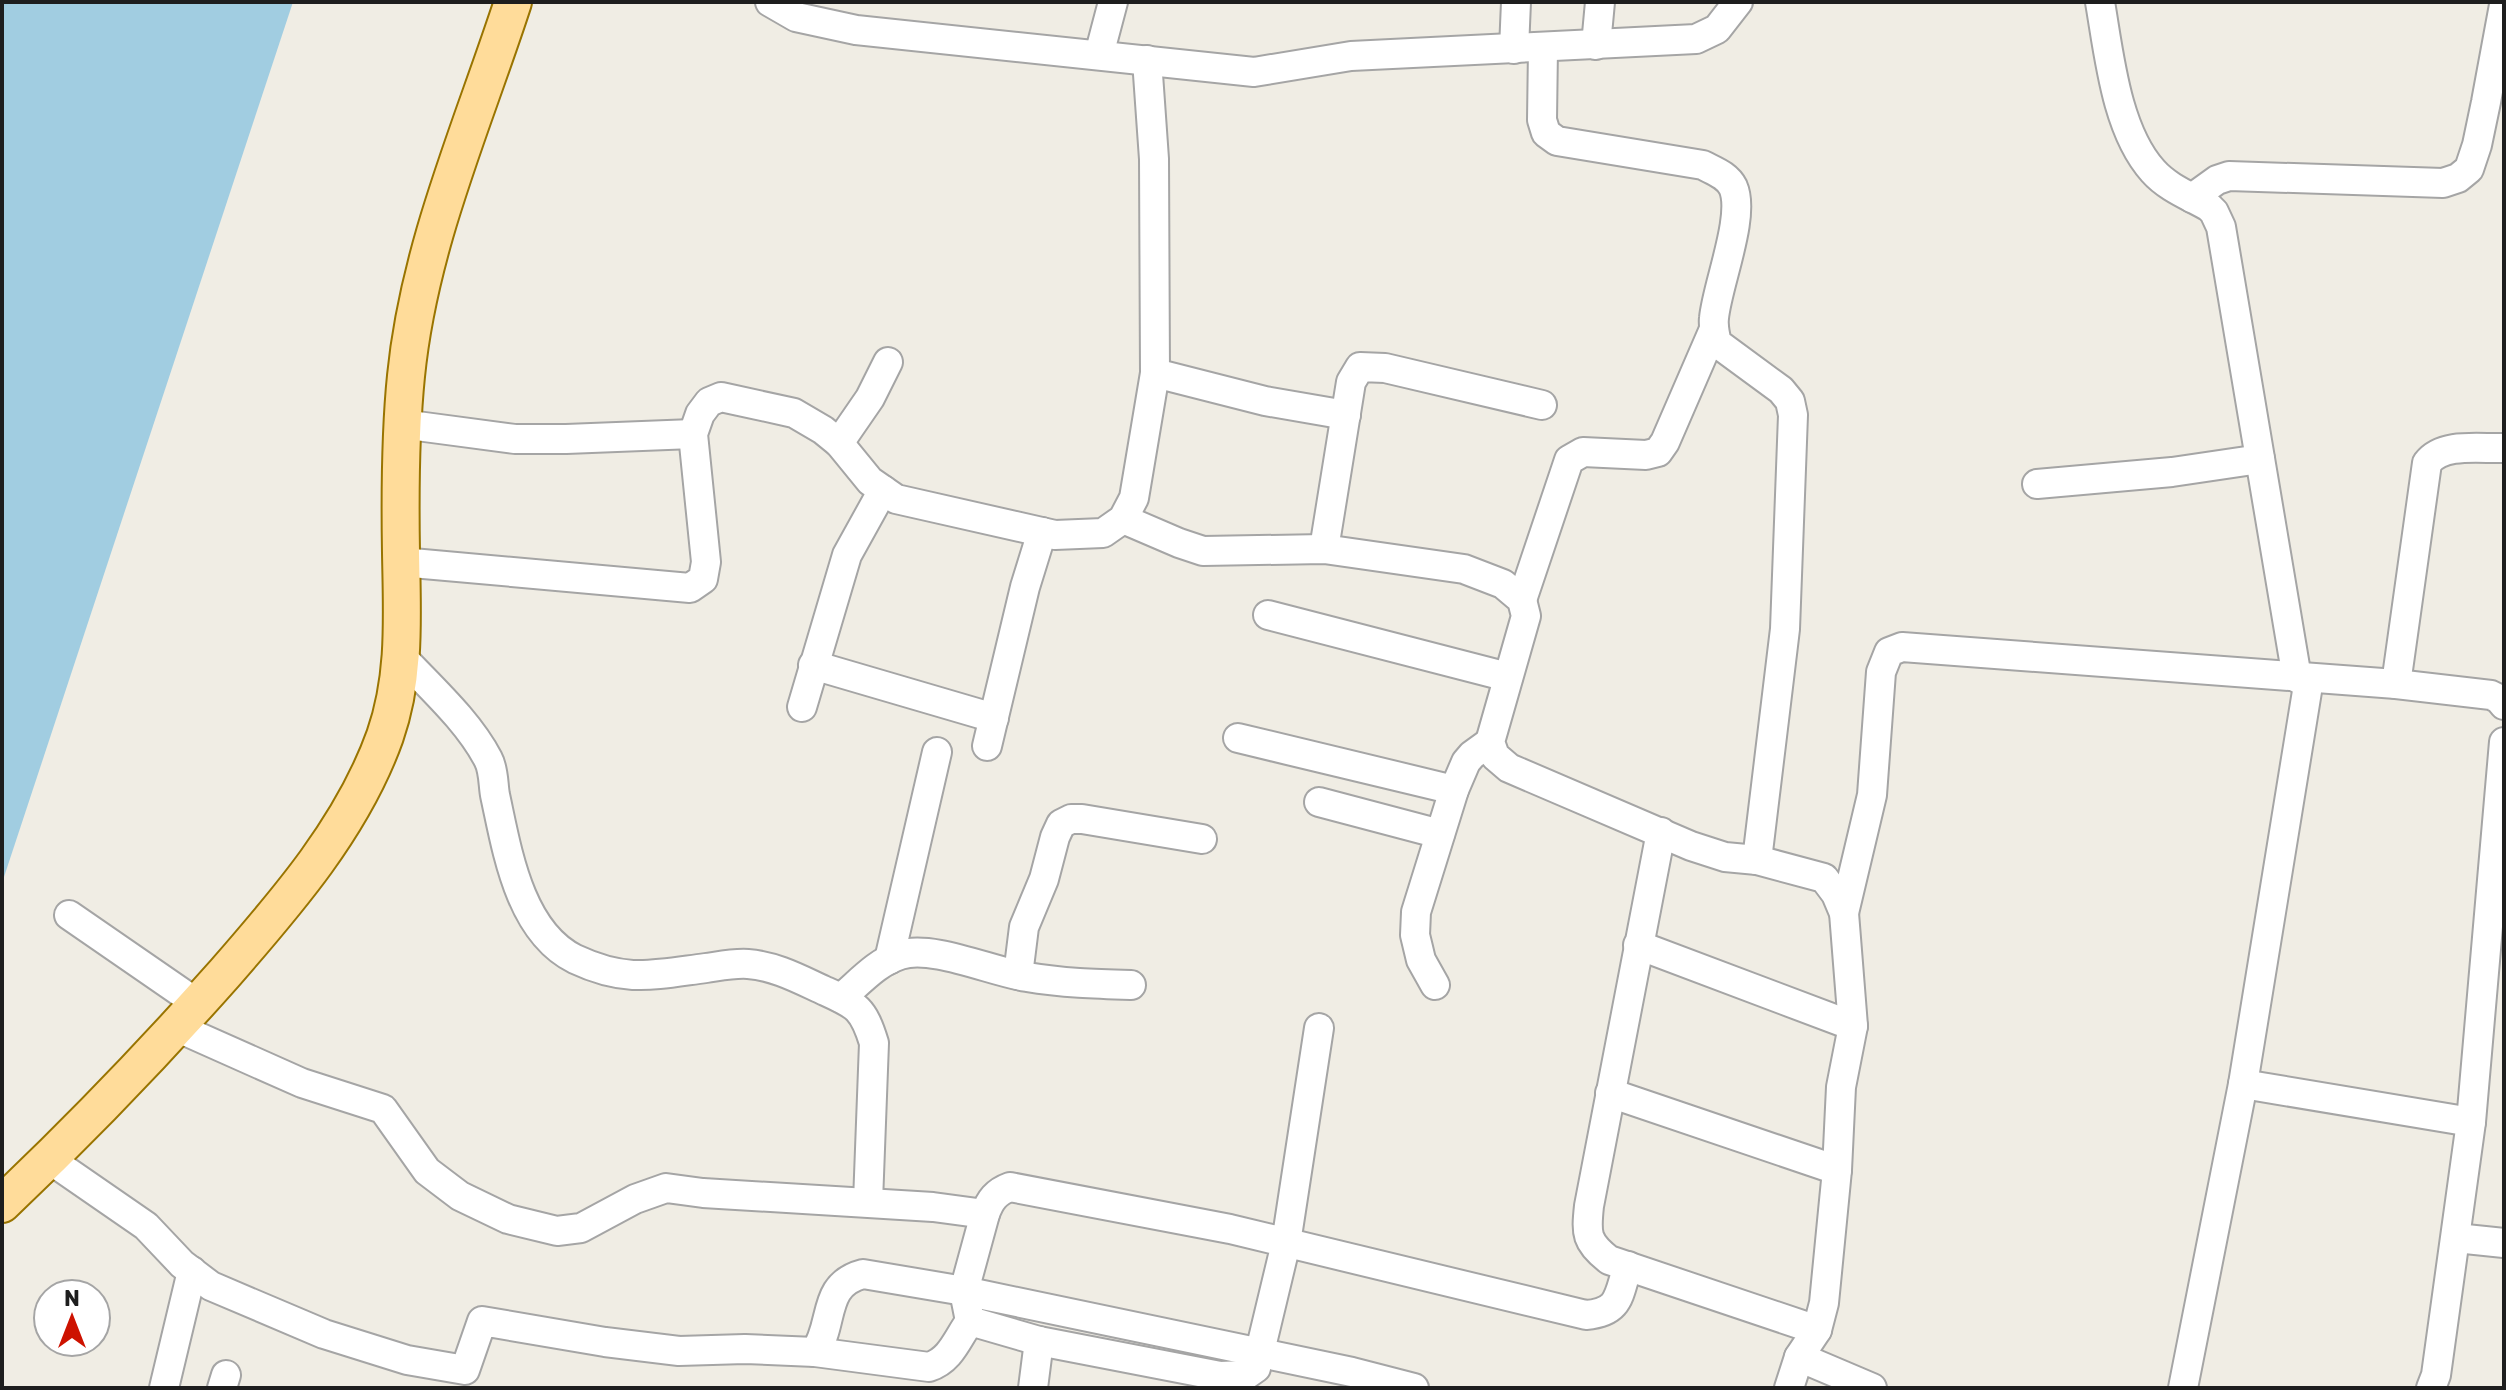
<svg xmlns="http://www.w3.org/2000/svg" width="2506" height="1390" viewBox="0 0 2506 1390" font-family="Rubik,sans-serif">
	<rect width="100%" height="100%" fill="#f0ede4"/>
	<path fill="#a1cde1" d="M2 2H293L2 883Z"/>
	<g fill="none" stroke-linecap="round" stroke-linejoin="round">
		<defs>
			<g id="minor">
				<path d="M770 2 796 17 856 30 1254 72 1351 56 1696 39 1717 29 1738 2"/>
				<path d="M2100 2C2109 54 2116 130 2153 171 2168 188 2190 196 2209 207L2214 212 2221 227 2297 678"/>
				<path d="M1596 45 1600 2"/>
				<path d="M1543 48 1542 120 1546 133 1557 141 1703 165C1714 171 1727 175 1733 187 1746 216 1717 285 1714 318 1713 326 1715 335 1717 343L1781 390 1790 401 1793 415 1785 629 1757 860"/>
				<path d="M1514 49 1516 2"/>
				<path d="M1099 55 1113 2"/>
				<path d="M2192 198 2217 180 2229 176 2443 183 2458 178 2469 169 2477 145 2486 102 2504 5"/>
				<path d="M1155 373 1265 401 1346 415"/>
				<path d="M402 424 515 439H566L693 434"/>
				<path d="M839 443 870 398 888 362"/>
				<path d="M2037 484 2172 472 2260 459"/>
				<path d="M1123 519 1179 543 1203 551 1324 549 1464 569 1503 584 1522 600 1526 616 1490 742 1495 756 1509 768 1691 846 1725 857 1757 860 1824 878 1836 894 1844 913 1853 1026 1841 1087 1837 1170 1824 1303 1817 1330 1799 1357 1789 1388"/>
				<path d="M1324 549 1351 382 1360 367 1385 368 1542 405"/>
				<path d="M401 562 690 588 703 579 706 562 693 434 700 414 709 402 721 397 794 413 823 430 839 443 870 481 896 499 1055 535 1103 533 1123 519 1134 498 1155 373 1154 159 1147 60"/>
				<path d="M1522 600 1569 460 1583 452 1646 455 1658 452 1665 442 1714 329"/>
				<path d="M1268 615 1508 677"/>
				<path d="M402 657C432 689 468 721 488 759 494 770 493 784 495 795 507 850 519 931 575 959 626 983 653 975 706 968 720 966 734 963 748 964 775 966 799 979 823 990 856 1005 863 1007 874 1043L868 1202"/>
				<path d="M813 665 994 718"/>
				<path d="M2396 684 2427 463C2443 442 2481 449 2504 448"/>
				<path d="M802 707 847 555 883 490"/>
				<path d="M1238 738 1454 790"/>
				<path d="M987 746 1025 587 1042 532"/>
				<path d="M1319 802 1440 834"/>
				<path d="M1661 832 1589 1206C1586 1234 1586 1242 1609 1260L1817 1330"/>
				<path d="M1844 913 1872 795 1881 672 1889 652 1902 647 2396 684 2491 695 2499 699 2504 705"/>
				<path d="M69 915 198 1004"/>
				<path d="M1638 945 1853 1026"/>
				<path d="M889 960 937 752"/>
				<path d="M1018 975 1024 927 1044 879 1055 837 1061 824 1071 819H1082L1202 839"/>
				<path d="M1435 985 1421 960 1415 935 1416 912 1454 790 1466 762 1472 755 1490 742"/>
				<path d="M841 998C859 983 877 962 900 955 931 944 993 972 1027 977 1062 983 1096 984 1131 985"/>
				<path d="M176 1027 302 1083 383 1109 427 1171 460 1196 508 1219 557 1231 581 1228 635 1199 666 1188 703 1193 933 1207 985 1214"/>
				<path d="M1319 1028 1286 1243 1256 1368 1246 1375 1220 1376 1039 1341 970 1321 964 1291 985 1214C990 1200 996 1192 1010 1187L1230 1229 1586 1315C1621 1312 1618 1295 1628 1266"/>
				<path d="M2243 1084 2471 1122"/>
				<path d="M1610 1093 1837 1170"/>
				<path d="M49 1159 146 1226 182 1264 211 1286 324 1334 407 1360 465 1370 482 1321 605 1342 679 1351 745 1349 815 1352C835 1323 821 1285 863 1274L964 1291 1352 1372 1414 1388"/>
				<path d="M2456 1238 2504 1243"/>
				<path d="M815 1352 929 1367C951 1360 957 1339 970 1321"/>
				<path d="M1799 1357 1872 1388"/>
				<path d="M164 1388 192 1271"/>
				<path d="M222 1388 226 1375"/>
				<path d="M1033 1388 1039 1341"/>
				<path d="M2183 1388 2243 1084 2309 679"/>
				<path d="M2431 1388 2436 1375 2471 1122 2504 742"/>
			</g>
			<path id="major" d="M2 1204C80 1130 154 1053 225 973 287 902 353 826 385 736 406 676 402 616 401 553 400 494 400 435 406 376 419 245 473 125 513 2"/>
		</defs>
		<use href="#minor" stroke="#a5a5a5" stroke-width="32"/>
		<use href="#major" stroke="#997400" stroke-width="40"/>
		<use href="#minor" stroke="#fff" stroke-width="28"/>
		<use href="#major" stroke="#ffdc9a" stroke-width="36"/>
	</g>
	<rect width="2506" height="1390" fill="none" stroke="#1e1e1e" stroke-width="8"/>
	<g transform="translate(72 1318)"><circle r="38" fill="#ffffff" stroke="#a5a5a5" stroke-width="2"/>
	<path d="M0-6L14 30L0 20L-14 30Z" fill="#cd1200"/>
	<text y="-12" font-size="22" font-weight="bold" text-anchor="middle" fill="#1e1e1e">N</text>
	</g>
</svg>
